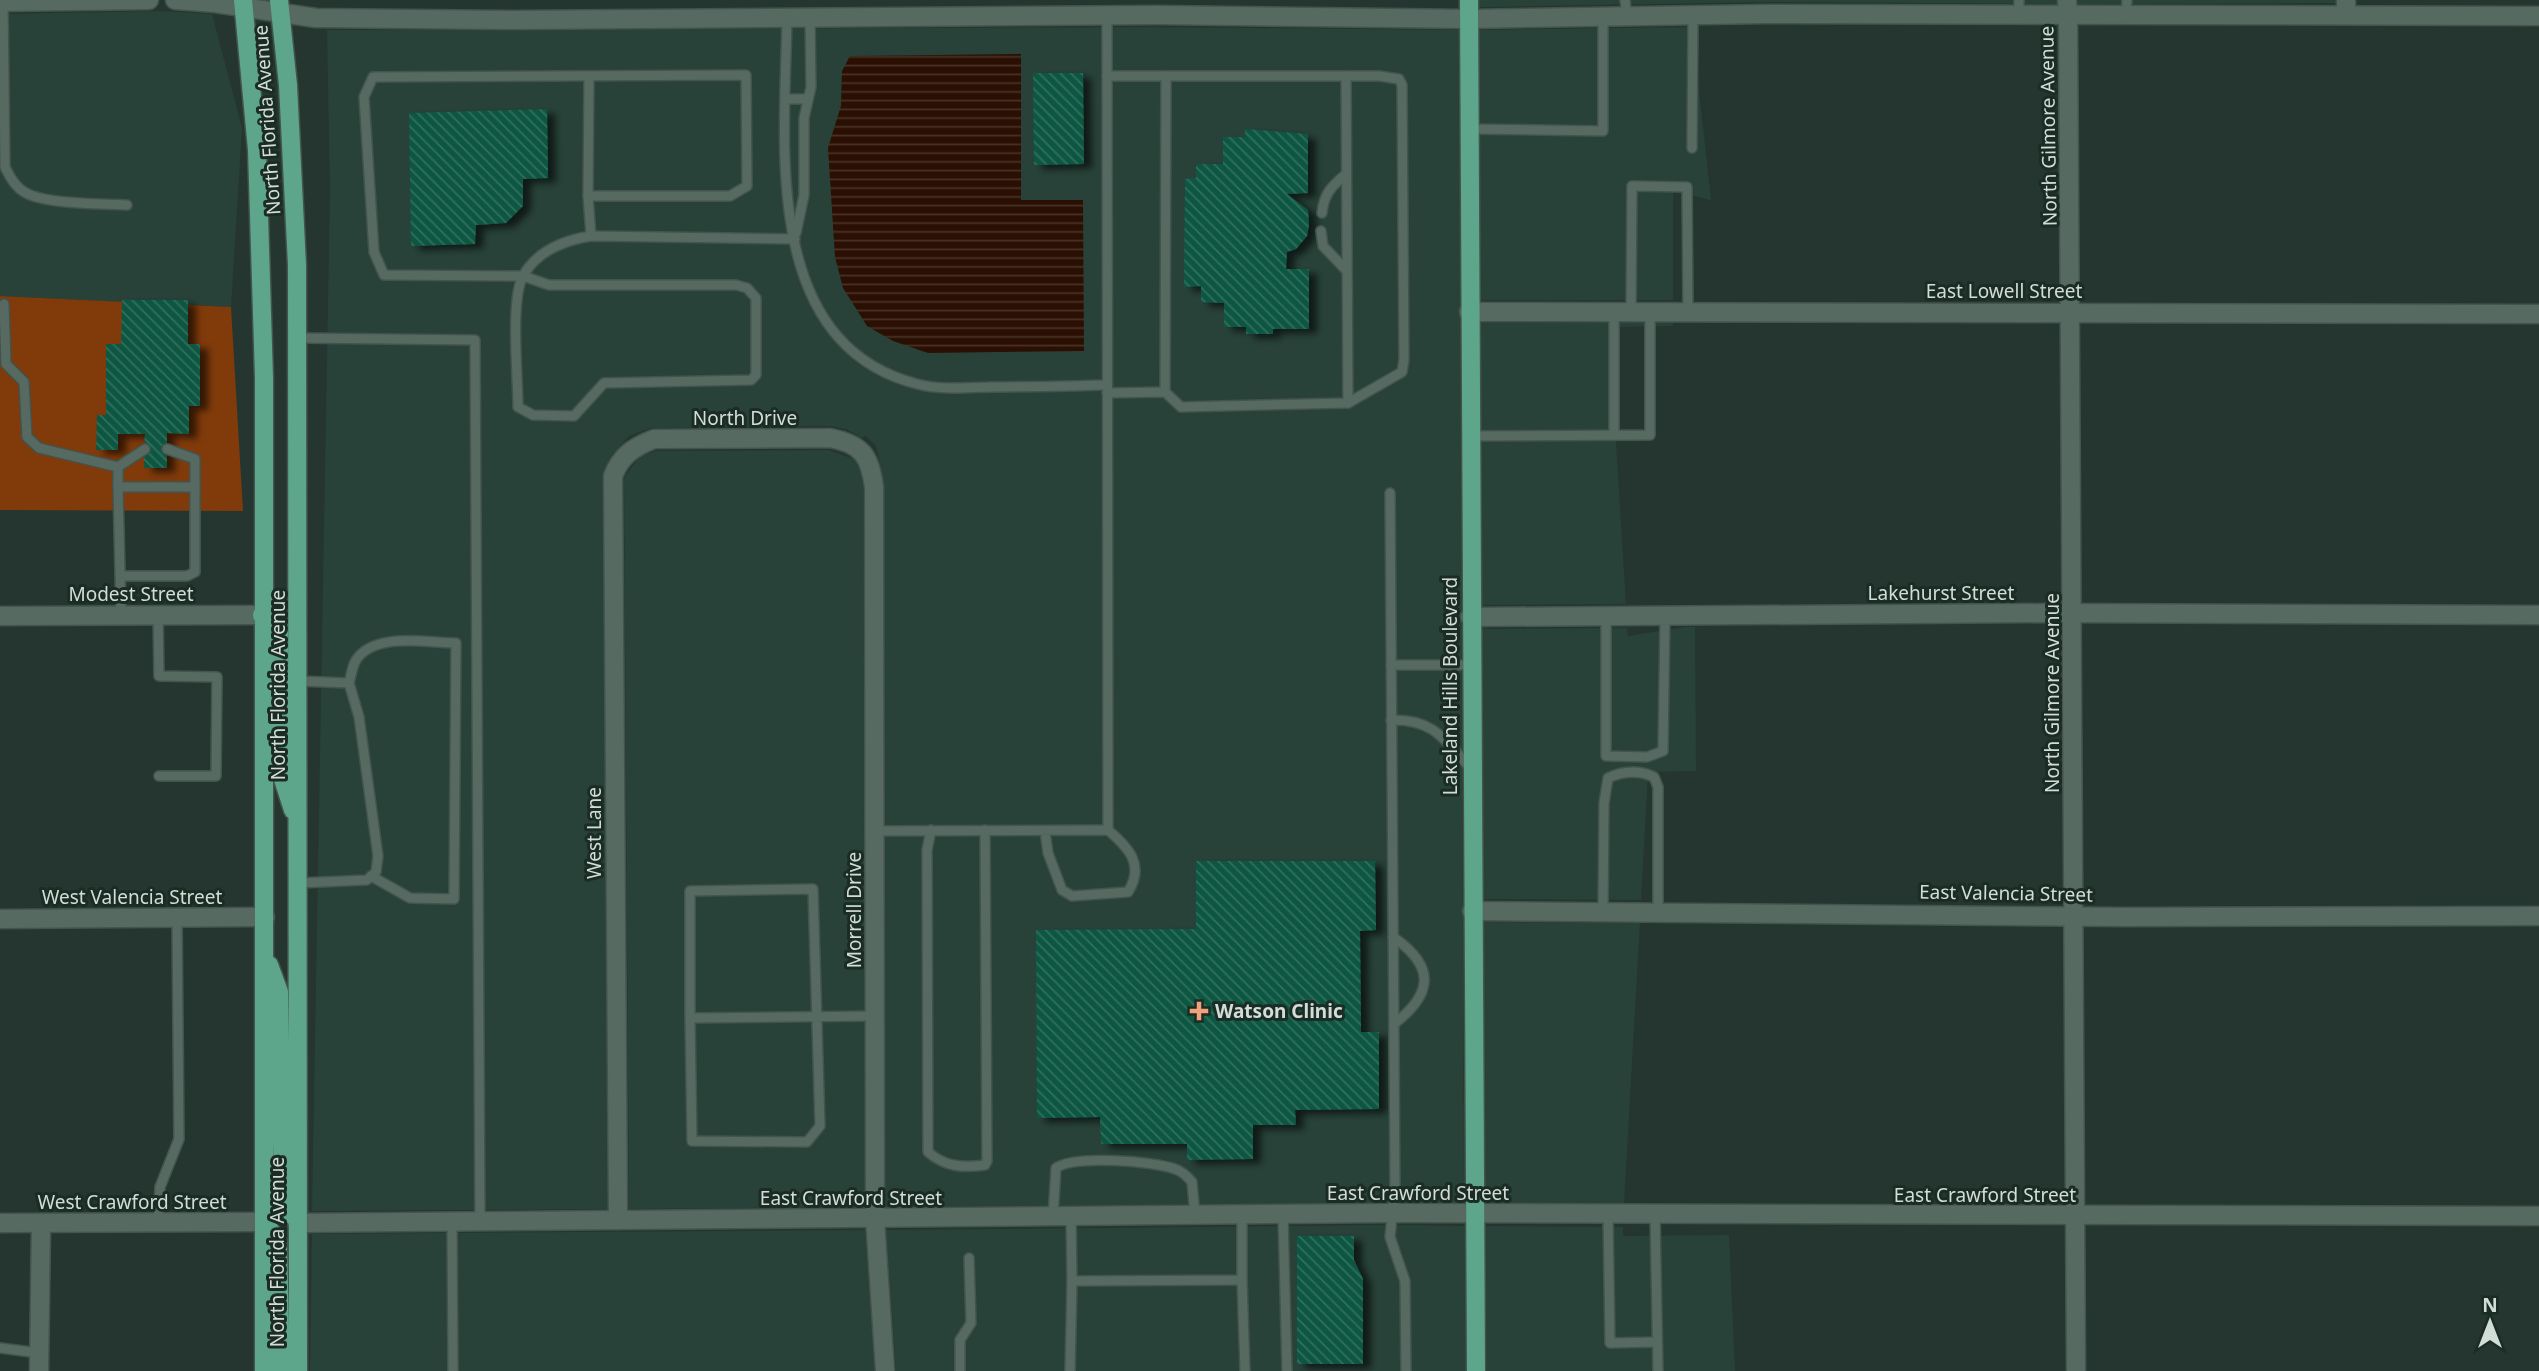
<svg xmlns="http://www.w3.org/2000/svg" width="2539" height="1371" viewBox="0 0 2539 1371" font-family="'Noto Sans',sans-serif">
	<defs>
		<pattern id="water-rules" width="6" height="5" patternUnits="userSpaceOnUse" patternTransform="scale(1.75)"><rect width="6" height="5" fill="#2a0f02"/><path d="M0 2.5h6" fill="none" stroke="#483226"/></pattern>
		<pattern id="building-back-hatch" width="6" height="6" patternUnits="userSpaceOnUse" patternTransform="scale(1.75)"><rect width="6" height="6" fill="#0e5742"/><path d="M-1 5l2 2M0 0l6 6M5-1l2 2" fill="none" stroke="#306f5d"/></pattern>
		<filter id="shadow"><feDropShadow dx="8" dy="4.5" stdDeviation="3.5" flood-color="#0009"/></filter>
	</defs>
	<rect width="100%" height="100%" fill="#24362f"/>
	<g fill="#284239" fill-rule="evenodd">
		<path d="M1479 0H2057V4L1766 2 1479 7Z"/>
		<path d="M2078 0H2336V3L2078 4Z"/>
		<path d="M160 11 212 14 242 128 231 307 0 296V86L8 14Z"/>
		<path d="M1158 27 1459 30 1464 1203 885 1207 884 485 876 446 865 435 862 438 846 429 830 426 651 428 629 436 611 456 604 471 608 1209 312 1211 330 190 327 30ZM842 71 1021 200H1083L867 326 828 148 841 106Z"/>
		<path d="M1692 27 1711 200 1673 191V300H1479V30Z"/>
		<path d="M1479 323H1673V326L1616 327V442L1626 604 1480 605Z"/>
		<path d="M829 450 856 460 861 469 863 487 865 1207 629 1209 624 478 639 457 656 451Z"/>
		<path d="M1685 627H1695L1696 771 1648 772 1641 900 1482 899 1481 629 1627 628 1628 636Z"/>
		<path d="M1482 922 1640 923 1624 1203H1485Z"/>
		<path d="M1392 1225 1465 1226 1466 1371H896L886 1230Z"/>
		<path d="M1485 1226 1623 1227V1236L1729 1235 1735 1371H1487Z"/>
		<path d="M865 1230 875 1371H310L312 1234Z"/>
	</g>
	<path fill="#813a0a" d="M0 296 231 307 243 511 0 510Z"/>
	<path fill="url(#water-rules)" d="M1021 54V200H1083L1084 351 928 353 893 341 867 326 843 288 835 257 828 148 841 106 842 71 850 56Z"/>
	<g fill="url(#building-back-hatch)" filter="url(#shadow)">
		<path d="M1033 73H1083L1084 164 1034 165Z"/>
		<path d="M547 109 548 178 523 179V206L506 223 476 225 475 244 411 246 409 113Z"/>
		<path d="M1245 129 1308 134V193L1287 194 1308 210 1309 225 1307 236 1296 249 1287 252 1286 269H1309V329H1273V334H1246V327H1224V303L1201 302V286L1184 287 1185 179 1196 178V164H1223V137H1245Z"/>
		<path d="M122 300H188V344H200V406H189V434L167 433V468H144L145 434H118V450H96L97 415H106V344H121Z"/>
		<path d="M1196 861H1375L1376 930 1360 931 1361 1032H1379V1109L1295 1110 1296 1125H1253V1159L1187 1160V1144H1101L1100 1117 1037 1118 1036 930 1196 929Z"/>
		<path d="M1297 1236H1354V1260L1363 1279V1364H1297Z"/>
	</g>
	<g fill="none" stroke-linecap="round" stroke-linejoin="round">
		<defs>
			<g id="service">
				<path d="M1625 0 1627 16"/>
				<path d="M2019 0V15"/>
				<path d="M3 2 5 167C10 177 15 187 26 193 46 204 102 204 127 205"/>
				<path d="M2126 15 2127 0"/>
				<path d="M1107 16 1108 830"/>
				<path d="M787 18C785 141 760 344 917 384 940 390 966 388 991 387 1029 387 1068 386 1107 385"/>
				<path d="M589 76 588 196 591 236"/>
				<path d="M1107 76H1379L1399 79 1402 85 1404 360 1402 372 1348 403 1181 407 1165 392 1107 393"/>
				<path d="M1346 76 1348 403"/>
				<path d="M787 99H808"/>
				<path d="M1469 129 1603 131V16"/>
				<path d="M1692 148 1693 15"/>
				<path d="M588 196H730L747 186 746 75 373 77 364 97 374 252 384 275 523 276 549 285H736L747 288 756 298V375L751 380 604 383 574 416 533 415 518 407C518 377 510 300 523 276 537 251 565 240 591 236L795 239"/>
				<path d="M1322 213C1324 193 1332 186 1346 174"/>
				<path d="M1321 231 1323 246 1346 270"/>
				<path d="M796 233 804 195V118L811 87 810 18"/>
				<path d="M4 304 6 364 24 382 27 437 39 448 118 467"/>
				<path d="M1614 311V435"/>
				<path d="M1631 311 1632 186 1687 187 1688 311"/>
				<path d="M298 338 475 340 480 1223"/>
				<path d="M1165 392 1166 76"/>
				<path d="M1471 436 1650 435V312"/>
				<path d="M167 449 195 459V487"/>
				<path d="M118 487V467L145 449"/>
				<path d="M1390 493 1395 1187 1390 1237 1405 1281 1406 1371"/>
				<path d="M120 576H187L195 572V487H118L121 615"/>
				<path d="M158 615 159 676 217 677 216 776H159"/>
				<path d="M1606 616V756L1647 757 1663 751 1665 616"/>
				<path d="M1391 665H1471"/>
				<path d="M298 681 349 683 359 717 378 856 376 872 367 880 299 883"/>
				<path d="M349 683C351 676 352 668 355 662 372 631 428 643 456 643L454 899 410 898 371 876"/>
				<path d="M1391 720C1434 719 1444 739 1471 769"/>
				<path d="M931 830 927 850 928 1152C945 1167 963 1168 985 1165L987 1161 985 830"/>
				<path d="M874 831 1108 830C1129 848 1145 865 1128 892L1072 896 1062 890 1048 853 1045 831"/>
				<path d="M1603 912 1604 803 1608 778C1623 771 1639 770 1654 777L1658 787V912"/>
				<path d="M1393 937C1435 966 1434 993 1394 1024"/>
				<path d="M690 1018 692 1141 807 1142 820 1126 813 889 690 891V1018L875 1016"/>
				<path d="M1283 1215 1287 1371"/>
				<path d="M1608 1215 1610 1343 1657 1342"/>
				<path d="M1655 1215 1658 1371"/>
				<path d="M1053 1216 1056 1168C1074 1155 1153 1161 1175 1169 1182 1171 1187 1176 1192 1182L1195 1216"/>
				<path d="M1071 1217 1072 1281 1242 1280V1215"/>
				<path d="M158 1223 160 1187 179 1139 177 918"/>
				<path d="M452 1223 453 1371"/>
				<path d="M1242 1280 1245 1371"/>
				<path d="M0 1348 39 1353"/>
				<path d="M960 1371V1340L971 1323 969 1258"/>
				<path d="M1070 1371 1072 1281"/>
			</g>
			<g id="minor">
				<path d="M2067 0 2068 15"/>
				<path d="M2346 0V14"/>
				<path d="M1469 312 2539 314"/>
				<path d="M0 616 262 615"/>
				<path d="M1470 617 2052 613 2539 615"/>
				<path d="M1472 911 2126 917 2539 916"/>
				<path d="M0 919 265 917"/>
				<path d="M618 1220 613 476C621 455 634 447 654 439L830 438C862 444 870 456 874 487L875 1219 885 1371"/>
				<path d="M0 1223 265 1222"/>
				<path d="M297 1223 1392 1213 2539 1216"/>
				<path d="M39 1371 41 1223"/>
			</g>
			<g id="tertiary">
				<path d="M175 0 215 3 316 18 514 20 1158 15 1469 19 1766 14 2539 16"/>
				<path d="M0 2 149 0"/>
				<path d="M2068 15 2076 1371"/>
			</g>
			<g id="primary">
				<path d="M243 0 257 150 264 378V1371"/>
				<path d="M279 0 288 85 297 265 298 1371"/>
				<path d="M1469 0 1476 1371"/>
				<path d="M262 615 272 617 279 625 282 776 293 810"/>
				<path d="M269 965 279 992 283 1191 293 1216"/>
				<path d="M265 1222 278 1243 281 1371"/>
			</g>
		</defs>
		<use href="#service" stroke="#43534d" stroke-width="12"/>
		<use href="#minor" stroke="#43534d" stroke-width="21"/>
		<use href="#tertiary" stroke="#43534d" stroke-width="21"/>
		<use href="#primary" stroke="#43534d" stroke-width="21"/>
		<use href="#service" stroke="#566a62" stroke-width="9"/>
		<use href="#minor" stroke="#566a62" stroke-width="18"/>
		<use href="#tertiary" stroke="#566a62" stroke-width="18"/>
		<use href="#primary" stroke="#5da58b" stroke-width="18"/>
	</g>
	<path fill="#f0a27a" stroke="#1b2c25" stroke-width="2.5" d="M1195.5 1000.5h7v7h7v7h-7v7h-7v-7h-7v-7h7z"/>
	<g text-anchor="middle" stroke-width="6" stroke-linejoin="round" paint-order="stroke">
		<g font-size="19" fill="#d2ddd8" stroke="#1b2c25">
			<text transform="translate(267 120) rotate(-94)" y="7">North Florida Avenue</text>
			<text transform="translate(2048 126) rotate(-91)" y="7">North Gilmore Avenue</text>
			<text x="2004" y="298">East Lowell Street</text>
			<text x="745" y="425">North Drive</text>
			<text x="1941" y="600">Lakehurst Street</text>
			<text x="131" y="601">Modest Street</text>
			<text transform="translate(278 685) rotate(-90)" y="7">North Florida Avenue</text>
			<text transform="translate(1450 686) rotate(-90)" y="7">Lakeland Hills Boulevard</text>
			<text transform="translate(2052 693) rotate(-90)" y="7">North Gilmore Avenue</text>
			<text transform="translate(594 833) rotate(-90)" y="7">West Lane</text>
			<text transform="translate(2006 893) rotate(1)" y="7">East Valencia Street</text>
			<text x="132" y="904">West Valencia Street</text>
			<text transform="translate(854 910) rotate(-90)" y="7">Morrell Drive</text>
			<text x="1418" y="1200">East Crawford Street</text>
			<text x="1985" y="1202">East Crawford Street</text>
			<text x="851" y="1205">East Crawford Street</text>
			<text x="132" y="1209">West Crawford Street</text>
			<text transform="translate(277 1252) rotate(-90)" y="7">North Florida Avenue</text>
		</g>
		<g font-size="19" font-weight="bold" fill="#d2ddd8" stroke="#1b2c25" text-anchor="start">
			<text x="1215" y="1018">Watson Clinic</text>
		</g>
	</g>
	<g transform="translate(2490 1322)" stroke="#1b2c25" stroke-width="5" paint-order="stroke">
	<path d="M0-5L12 26L0 18L-12 26Z" fill="#d2ddd8"/>
	<text y="-10" font-size="19" font-weight="bold" text-anchor="middle" fill="#d2ddd8">N</text>
	</g>
</svg>
